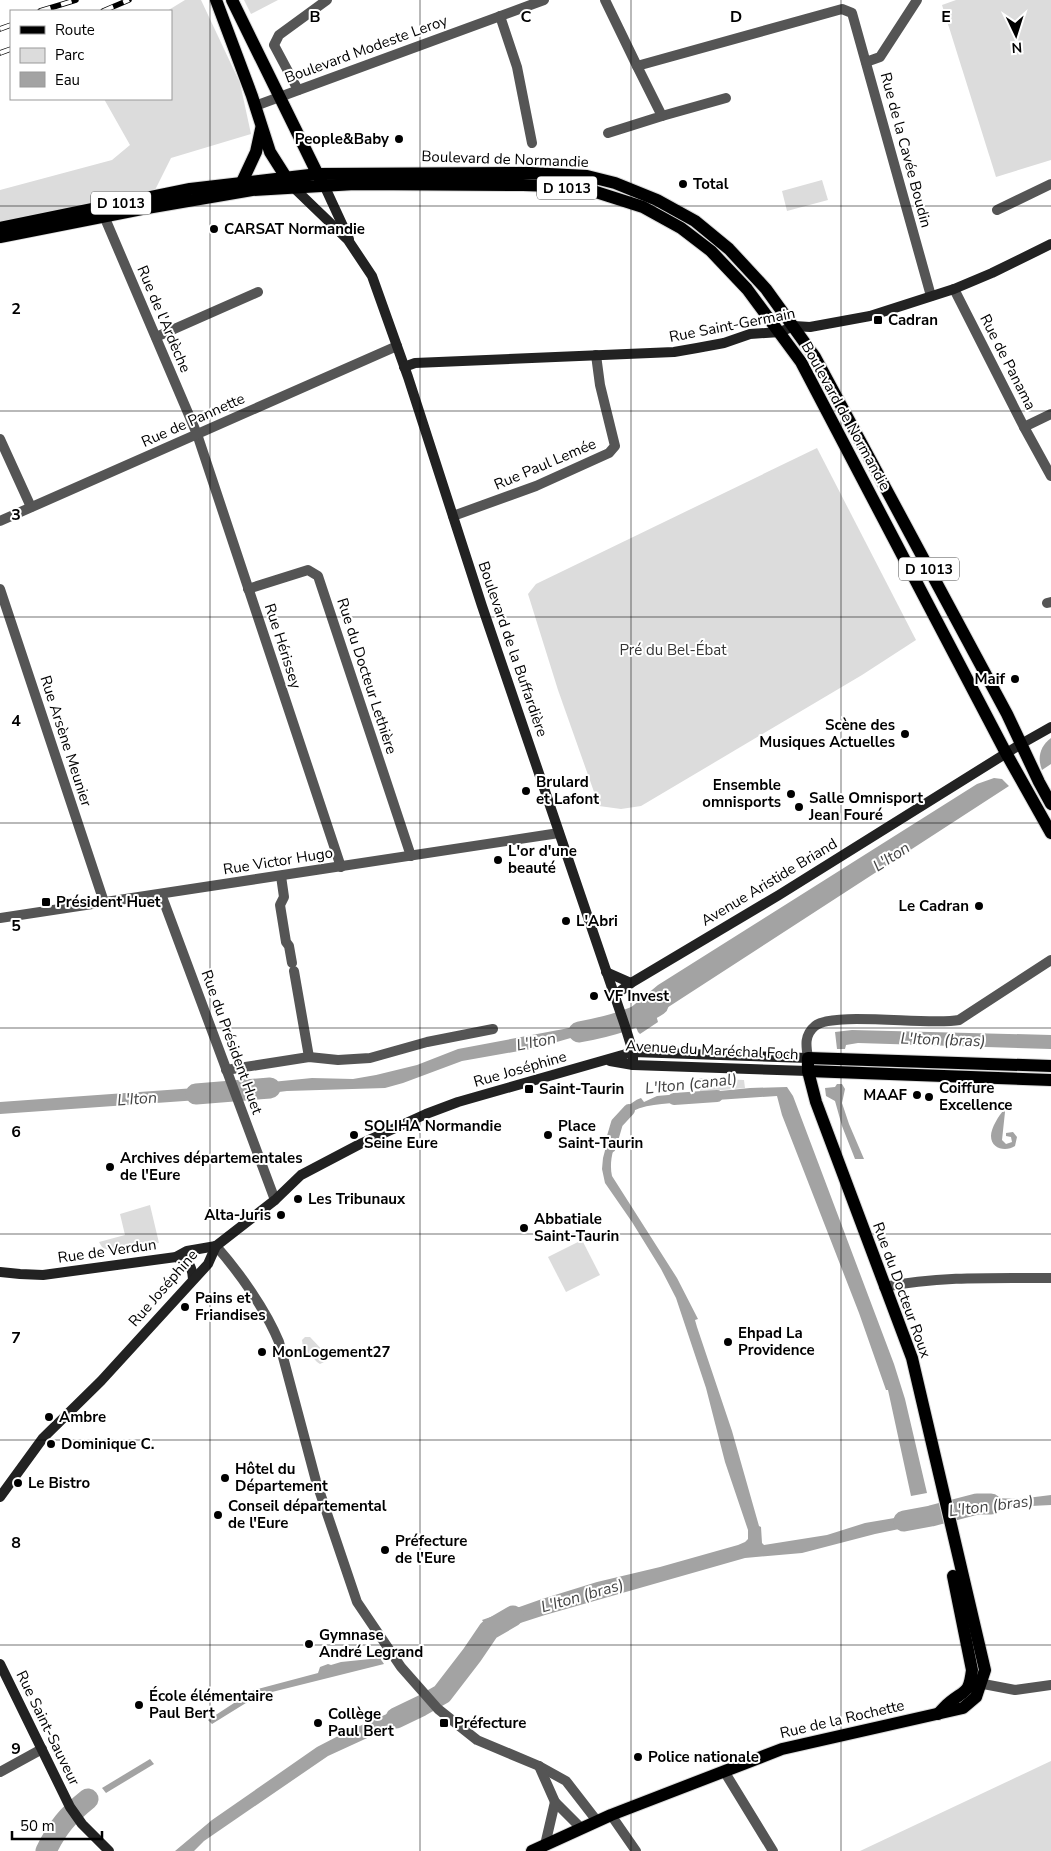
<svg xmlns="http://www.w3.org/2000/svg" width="1051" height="1851" viewBox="0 0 1051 1851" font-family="'Nunito Sans',sans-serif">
	<rect width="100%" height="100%" fill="#fff"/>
	<g fill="#dcdcdc">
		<path d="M185 0H201L240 83 251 134 171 158 154 192 0 224V190L112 160 130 145 104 99H171V11H167Z"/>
		<path d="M244 0H278L251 14Z"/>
		<path d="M956 0H1051V160L996 177 942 5Z"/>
		<path d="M822 180 828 200 787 211 782 191Z"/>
		<path d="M817 448 916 640 862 675 641 806 621 809 599 806 558 690 528 594 536 584Z"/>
		<path d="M699 1078 744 1080 745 1088 700 1092Z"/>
		<path d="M150 1205 159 1243 110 1250C104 1249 102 1248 99 1242L125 1235 120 1214Z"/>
		<path d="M582 1240 600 1275 566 1292 548 1257Z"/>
		<path d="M305 1337H310L327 1355 326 1361 320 1364 317 1362 303 1347 302 1340Z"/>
		<path d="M1051 1761V1851H860Z"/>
	</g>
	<g fill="#a3a3a3">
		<path d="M1051 738V764L1042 770C1037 758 1040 746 1051 738Z"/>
		<path d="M994 778 1002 779 1009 786 656 1015 658 1022 640 1034 638 1032 629 1009 658 985 977 784Z"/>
		<path d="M606 1021 609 1031 581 1035 536 1048 462 1061 403 1083 385 1088 287 1091 245 1096 241 1085 312 1078 353 1079 376 1075 417 1065 458 1049Z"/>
		<path d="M852 1030 1051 1035V1049L858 1043 846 1045 845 1049H837L835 1032Z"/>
		<path d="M837 1084H842L845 1089 842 1103 849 1124 864 1159H855L842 1126 835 1101 826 1096 825 1088 835 1087Z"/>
		<path d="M223 1086 227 1098 0 1114V1102Z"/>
		<path d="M787 1087 793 1096 894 1364 905 1399 927 1493 911 1496 888 1390H886L859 1313 782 1115 777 1096 702 1101 700 1093 750 1088Z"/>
		<path d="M691 1093 692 1102C674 1103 649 1103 633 1111 627 1115 624 1121 621 1127L614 1119C623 1113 629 1102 641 1098L644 1102 657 1096Z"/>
		<path d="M1004 1110 1005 1112 1002 1140 1006 1144 1012 1142 1011 1137 1006 1136V1133L1013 1132 1017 1137 1015 1146C1006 1152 991 1149 991 1136 991 1128 999 1115 1004 1110Z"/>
		<path d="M611 1128 618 1136C613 1148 609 1163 612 1176L677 1278 698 1319 695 1320 697 1327 732 1431 759 1526 761 1527 762 1543 764 1545 827 1535 865 1523 930 1512 933 1522 875 1534 802 1553 745 1558 545 1615 508 1627 494 1637 482 1620 542 1599 597 1582 660 1567 738 1545 745 1542 748 1539V1530L725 1462 706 1388 676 1298 661 1269 632 1222 605 1183 602 1169 603 1158Z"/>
		<path d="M1051 1495V1505L992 1508 964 1516 960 1501 975 1497 1019 1499Z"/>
		<path d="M469 1651 476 1662 453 1691 448 1701 435 1688 451 1675Z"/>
		<path d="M380 1658 384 1664 268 1693 254 1698 212 1724 208 1720 254 1690 318 1673 320 1667 328 1664 331 1665 341 1662Z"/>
		<path d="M416 1701 426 1711 328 1756 204 1841 194 1851H175L212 1820 317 1747 344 1733Z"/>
		<path d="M150 1759 154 1764 106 1793 102 1788Z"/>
		<path d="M61 1816 69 1825 56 1839 50 1851H42L56 1820Z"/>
	</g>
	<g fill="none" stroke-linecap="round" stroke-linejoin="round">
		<g stroke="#a3a3a3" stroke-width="12">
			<path d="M674 1099 717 1096"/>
			<path d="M610 1147 617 1123 629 1110"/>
		</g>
		<g stroke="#a3a3a3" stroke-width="21">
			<path d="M579 1032C607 1027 635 1020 658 1005"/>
			<path d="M196 1094 270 1088"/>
			<path d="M904 1521 931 1516 977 1504H991"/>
			<path d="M396 1718 421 1706 442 1694 472 1655 489 1630 513 1616"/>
			<path d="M46 1851C57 1828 68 1815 88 1799"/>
		</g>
		<defs>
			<g id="primary">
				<path d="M216 0 252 96 270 152 289 182"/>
				<path d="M232 0 321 181"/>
				<path d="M242 182 256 152 261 129"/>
				<path d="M0 228 190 189 318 174 530 173 587 176 615 183 657 200 695 221 729 249 766 289 815 357 1007 714 1039 782 1051 804"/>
				<path d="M0 237 147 208 252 190 355 184 523 185 554 186 596 192 643 207 681 228 711 251 747 289 801 362 1006 753 1051 833"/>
				<path d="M808 1071 1051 1080"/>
				<path d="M938 1714C942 1710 946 1705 950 1702 967 1689 969 1693 972 1670L953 1576"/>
				<path d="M532 1851 611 1815 782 1749 963 1708 976 1697 985 1670 912 1358 816 1102 808 1071V1058L1051 1066"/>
			</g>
		</defs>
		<use href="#primary" stroke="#dbdbdb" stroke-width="14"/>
		<g stroke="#555" stroke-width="10">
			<path d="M605 0 637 66 842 9 852 13 931 296"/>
			<path d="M500 16 517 67 532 143"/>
			<path d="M866 62 880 57 917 0"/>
			<path d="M298 90 274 45 279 35 327 0"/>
			<path d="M255 106 544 0"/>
			<path d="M662 116 726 98"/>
			<path d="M608 133 662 116 637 66"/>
			<path d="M997 210 1051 184"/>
			<path d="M104 216 197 434 341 867"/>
			<path d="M954 289 1024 427 1051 476"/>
			<path d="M156 337 258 292"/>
			<path d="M1024 427 1051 414"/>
			<path d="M0 439 31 507"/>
			<path d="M453 516 536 486 609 453 615 446 600 385 596 355"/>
			<path d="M0 521 397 346"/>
			<path d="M0 589 104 902"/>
			<path d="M248 589 308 570 318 576 411 856"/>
			<path d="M1047 603 1051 602"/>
			<path d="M281 876 284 897 280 905 286 942 289 946 292 963"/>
			<path d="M161 894 275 1200"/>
			<path d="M0 918 559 833"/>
			<path d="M294 971 309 1057"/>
			<path d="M808 1058C806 1046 804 1035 815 1026 832 1011 931 1026 959 1020L1051 960"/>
			<path d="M226 1070 309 1057 338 1060 370 1058 427 1042 493 1029"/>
			<path d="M216 1246C239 1272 266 1310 279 1342L316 1481 357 1602 401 1667 438 1709 477 1740 539 1766 566 1781 597 1821"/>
			<path d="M884 1287C939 1276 995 1278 1051 1278"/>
			<path d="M973 1682 1015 1690 1051 1685"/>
			<path d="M539 1766 555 1802 581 1828"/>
			<path d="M724 1771 773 1851"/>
			<path d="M0 1772 42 1749"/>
			<path d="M611 1815 636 1851"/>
			<path d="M545 1845 555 1802"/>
		</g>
		<g stroke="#222" stroke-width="10">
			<path d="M324 185 349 239"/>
			<path d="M293 187 348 240 372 276 408 377 482 606 625 1026 633 1052V1065"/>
			<path d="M404 367 415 363 674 352 697 348 724 343 750 334 780 332 794 326 810 327 870 316 954 289 992 273 1051 244"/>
			<path d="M606 972 631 983"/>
			<path d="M614 996 631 983 779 895 1021 744 1051 727"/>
			<path d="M610 1061 633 1065 808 1071"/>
			<path d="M176 1257C189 1262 192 1265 193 1279"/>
			<path d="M0 1272 20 1274 43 1275 176 1257 187 1251 216 1246"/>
			<path d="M0 1497 43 1438 101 1381 208 1264 216 1246 275 1200 301 1175 360 1144 426 1114 458 1102 633 1052 808 1058"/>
			<path d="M0 1664 70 1807 82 1824 109 1851"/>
		</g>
		<use href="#primary" stroke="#000" stroke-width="12"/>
		<defs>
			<g id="rail">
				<path d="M40 11 76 0"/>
				<path d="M103 11 129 0"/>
				<path d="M0 29 11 25"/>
				<path d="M0 53 11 49"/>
			</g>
		</defs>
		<use href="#rail" stroke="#000" stroke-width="5.5"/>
		<use href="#rail" stroke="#fff" stroke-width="4" stroke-dasharray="11" stroke-linecap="butt"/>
	</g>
	<path fill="none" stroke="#000" stroke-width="1" stroke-opacity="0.55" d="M210 0V1851M420 0V1851M631 0V1851M841 0V1851M0 206H1051M0 411H1051M0 617H1051M0 823H1051M0 1028H1051M0 1234H1051M0 1440H1051M0 1645H1051"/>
	<g fill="#000" stroke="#fff" stroke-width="2">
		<circle cx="399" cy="139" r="5"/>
		<circle cx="683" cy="184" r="5"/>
		<circle cx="214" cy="229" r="5"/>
		<rect x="873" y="315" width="10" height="10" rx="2.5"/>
		<circle cx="1015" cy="679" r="5"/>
		<circle cx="905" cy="734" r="5"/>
		<circle cx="526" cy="791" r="5"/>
		<circle cx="791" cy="794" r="5"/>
		<circle cx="799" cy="807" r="5"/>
		<circle cx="498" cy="860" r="5"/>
		<rect x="41" y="897" width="10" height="10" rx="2.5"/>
		<circle cx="979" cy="906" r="5"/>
		<circle cx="566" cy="921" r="5"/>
		<circle cx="594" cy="996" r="5"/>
		<rect x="524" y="1084" width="10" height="10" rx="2.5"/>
		<circle cx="917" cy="1095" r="5"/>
		<circle cx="929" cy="1097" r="5"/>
		<circle cx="354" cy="1135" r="5"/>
		<circle cx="548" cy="1135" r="5"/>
		<circle cx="110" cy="1167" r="5"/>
		<circle cx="298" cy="1199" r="5"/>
		<circle cx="281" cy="1215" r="5"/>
		<circle cx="524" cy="1228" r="5"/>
		<circle cx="185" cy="1307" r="5"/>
		<circle cx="728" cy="1342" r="5"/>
		<circle cx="262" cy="1352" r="5"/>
		<circle cx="49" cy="1417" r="5"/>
		<circle cx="51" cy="1444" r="5"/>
		<circle cx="225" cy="1478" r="5"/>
		<circle cx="18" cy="1483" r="5"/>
		<circle cx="218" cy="1515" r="5"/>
		<circle cx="385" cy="1550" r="5"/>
		<circle cx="309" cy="1644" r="5"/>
		<circle cx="139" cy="1705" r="5"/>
		<circle cx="318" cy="1723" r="5"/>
		<rect x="439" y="1718" width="10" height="10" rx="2.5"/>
		<circle cx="638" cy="1757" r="5"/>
	</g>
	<g text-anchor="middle" stroke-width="4" stroke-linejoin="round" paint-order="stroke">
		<g fill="#fff" stroke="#4c4c4c" stroke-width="1">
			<rect x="537" y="176.5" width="60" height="23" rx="4"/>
			<rect x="91" y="191.5" width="60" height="23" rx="4"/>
			<rect x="899" y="557.5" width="60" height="23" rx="4"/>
		</g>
		<g font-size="14" font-weight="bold" fill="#000">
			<text x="567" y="193">D 1013</text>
			<text x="121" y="208">D 1013</text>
			<text x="929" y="574">D 1013</text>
		</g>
		<g font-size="15" fill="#000" stroke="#fff">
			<text transform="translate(366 49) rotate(-20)" y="5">Boulevard Modeste Leroy</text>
			<text transform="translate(906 150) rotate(75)" y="5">Rue de la Cavée Boudin</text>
			<text transform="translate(505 159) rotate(2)" y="5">Boulevard de Normandie</text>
			<text transform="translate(164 319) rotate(67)" y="5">Rue de l'Ardèche</text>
			<text transform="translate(732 325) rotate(-11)" y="5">Rue Saint-Germain</text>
			<text transform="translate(1008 362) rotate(63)" y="5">Rue de Panama</text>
			<text transform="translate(846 416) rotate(61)" y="5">Boulevard de Normandie</text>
			<text transform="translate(193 420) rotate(-24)" y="5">Rue de Pannette</text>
			<text transform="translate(545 464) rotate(-23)" y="5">Rue Paul Lemée</text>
			<text transform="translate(283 646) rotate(72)" y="5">Rue Hérissey</text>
			<text transform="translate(513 649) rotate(71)" y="5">Boulevard de la Buffardière</text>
			<text transform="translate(367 676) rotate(72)" y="5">Rue du Docteur Lethière</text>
			<text transform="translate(66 741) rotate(72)" y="5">Rue Arsène Meunier</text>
			<text transform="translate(278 861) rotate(-9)" y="5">Rue Victor Hugo</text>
			<text transform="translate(769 882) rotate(-31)" y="5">Avenue Aristide Briand</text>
			<text transform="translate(232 1042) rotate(70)" y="5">Rue du Président Huet</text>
			<text transform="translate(712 1050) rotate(3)" y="5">Avenue du Maréchal Foch</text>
			<text transform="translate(520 1069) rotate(-16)" y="5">Rue Joséphine</text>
			<text transform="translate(107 1251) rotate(-8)" y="5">Rue de Verdun</text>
			<text transform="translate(163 1288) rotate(-49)" y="5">Rue Joséphine</text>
			<text transform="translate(902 1290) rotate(70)" y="5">Rue du Docteur Roux</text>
			<text transform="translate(842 1719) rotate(-13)" y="5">Rue de la Rochette</text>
			<text transform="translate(48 1728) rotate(64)" y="5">Rue Saint-Sauveur</text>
		</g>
		<g font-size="15" font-weight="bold" fill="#000" stroke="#fff" text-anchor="start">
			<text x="389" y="144" text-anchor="end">People&amp;Baby</text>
			<text x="693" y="189">Total</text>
			<text x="224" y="234">CARSAT Normandie</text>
			<text x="888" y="325">Cadran</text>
			<text x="1005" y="684" text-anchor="end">Maif</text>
			<text x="895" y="730" text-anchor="end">Scène des<tspan x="895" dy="17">Musiques Actuelles</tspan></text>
			<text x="536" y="787">Brulard<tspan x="536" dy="17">et Lafont</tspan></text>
			<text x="781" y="790" text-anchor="end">Ensemble<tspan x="781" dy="17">omnisports</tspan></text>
			<text x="809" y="803">Salle Omnisport<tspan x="809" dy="17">Jean Fouré</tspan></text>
			<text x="508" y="856">L'or d'une<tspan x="508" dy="17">beauté</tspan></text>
			<text x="56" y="907">Président Huet</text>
			<text x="969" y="911" text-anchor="end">Le Cadran</text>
			<text x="576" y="926">L'Abri</text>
			<text x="604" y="1001">VF Invest</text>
			<text x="939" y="1093">Coiffure<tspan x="939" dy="17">Excellence</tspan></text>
			<text x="539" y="1094">Saint-Taurin</text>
			<text x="907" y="1100" text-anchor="end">MAAF</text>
			<text x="364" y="1131">SOLIHA Normandie<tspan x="364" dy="17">Seine Eure</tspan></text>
			<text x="558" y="1131">Place<tspan x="558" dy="17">Saint-Taurin</tspan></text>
			<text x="120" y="1163">Archives départementales<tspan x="120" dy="17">de l'Eure</tspan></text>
			<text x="308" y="1204">Les Tribunaux</text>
			<text x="271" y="1220" text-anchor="end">Alta-Juris</text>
			<text x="534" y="1224">Abbatiale<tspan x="534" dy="17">Saint-Taurin</tspan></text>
			<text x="195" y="1303">Pains et<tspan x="195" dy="17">Friandises</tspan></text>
			<text x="738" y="1338">Ehpad La<tspan x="738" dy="17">Providence</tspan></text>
			<text x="272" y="1357">MonLogement27</text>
			<text x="59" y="1422">Ambre</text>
			<text x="61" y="1449">Dominique C.</text>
			<text x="235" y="1474">Hôtel du<tspan x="235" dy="17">Département</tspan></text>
			<text x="28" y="1488">Le Bistro</text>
			<text x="228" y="1511">Conseil départemental<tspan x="228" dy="17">de l'Eure</tspan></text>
			<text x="395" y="1546">Préfecture<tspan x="395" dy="17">de l'Eure</tspan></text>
			<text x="319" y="1640">Gymnase<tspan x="319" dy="17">André Legrand</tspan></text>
			<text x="149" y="1701">École élémentaire<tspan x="149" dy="17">Paul Bert</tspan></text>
			<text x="328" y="1719">Collège<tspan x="328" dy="17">Paul Bert</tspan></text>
			<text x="454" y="1728">Préfecture</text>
			<text x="648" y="1762">Police nationale</text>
		</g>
		<g font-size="15" fill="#333" stroke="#fff">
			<text x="673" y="655">Pré du Bel-Ébat</text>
		</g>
		<g font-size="16" font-style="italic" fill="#444" stroke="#fff">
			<text transform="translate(891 856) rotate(-33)" y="6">L'Iton</text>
			<text transform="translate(943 1039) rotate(2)" y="6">L'Iton (bras)</text>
			<text transform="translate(536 1041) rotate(-11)" y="6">L'Iton</text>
			<text transform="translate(691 1083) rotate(-6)" y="6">L'Iton (canal)</text>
			<text transform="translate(137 1098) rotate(-4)" y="6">L'Iton</text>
			<text transform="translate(991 1505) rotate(-7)" y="6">L'Iton (bras)</text>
			<text transform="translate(582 1595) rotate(-16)" y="6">L'Iton (bras)</text>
		</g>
	</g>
	<g font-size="16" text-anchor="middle" font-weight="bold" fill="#000" stroke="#fff" stroke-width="4" stroke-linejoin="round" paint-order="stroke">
		<text x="315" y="22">B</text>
		<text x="526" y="22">C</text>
		<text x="736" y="22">D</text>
		<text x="946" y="22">E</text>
		<text x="16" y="314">2</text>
		<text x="16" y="520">3</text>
		<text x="16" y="726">4</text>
		<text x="16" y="931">5</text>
		<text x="16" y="1137">6</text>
		<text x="16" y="1343">7</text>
		<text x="16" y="1548">8</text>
		<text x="16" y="1754">9</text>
	</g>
	<rect x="10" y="10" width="162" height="90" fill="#ffffff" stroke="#999999"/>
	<rect x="20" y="26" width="25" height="8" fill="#000000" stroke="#999999"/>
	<text x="55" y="35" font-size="15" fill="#000000">Route</text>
	<rect x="20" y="48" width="25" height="15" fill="#dcdcdc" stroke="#999999"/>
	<text x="55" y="60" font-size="15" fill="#000000">Parc</text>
	<rect x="20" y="72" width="25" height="15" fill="#a3a3a3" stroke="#999999"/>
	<text x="55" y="85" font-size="15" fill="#000000">Eau</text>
	<g transform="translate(1016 35) rotate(176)" stroke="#ffffff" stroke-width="4" paint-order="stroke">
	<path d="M0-4L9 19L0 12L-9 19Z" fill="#000000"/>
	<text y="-8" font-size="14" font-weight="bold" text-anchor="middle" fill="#000000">N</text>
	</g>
	<path d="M12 1831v8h90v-8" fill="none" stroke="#000000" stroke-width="2.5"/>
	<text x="20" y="1831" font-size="15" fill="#000000" stroke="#ffffff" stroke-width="4" paint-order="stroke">50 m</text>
</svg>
